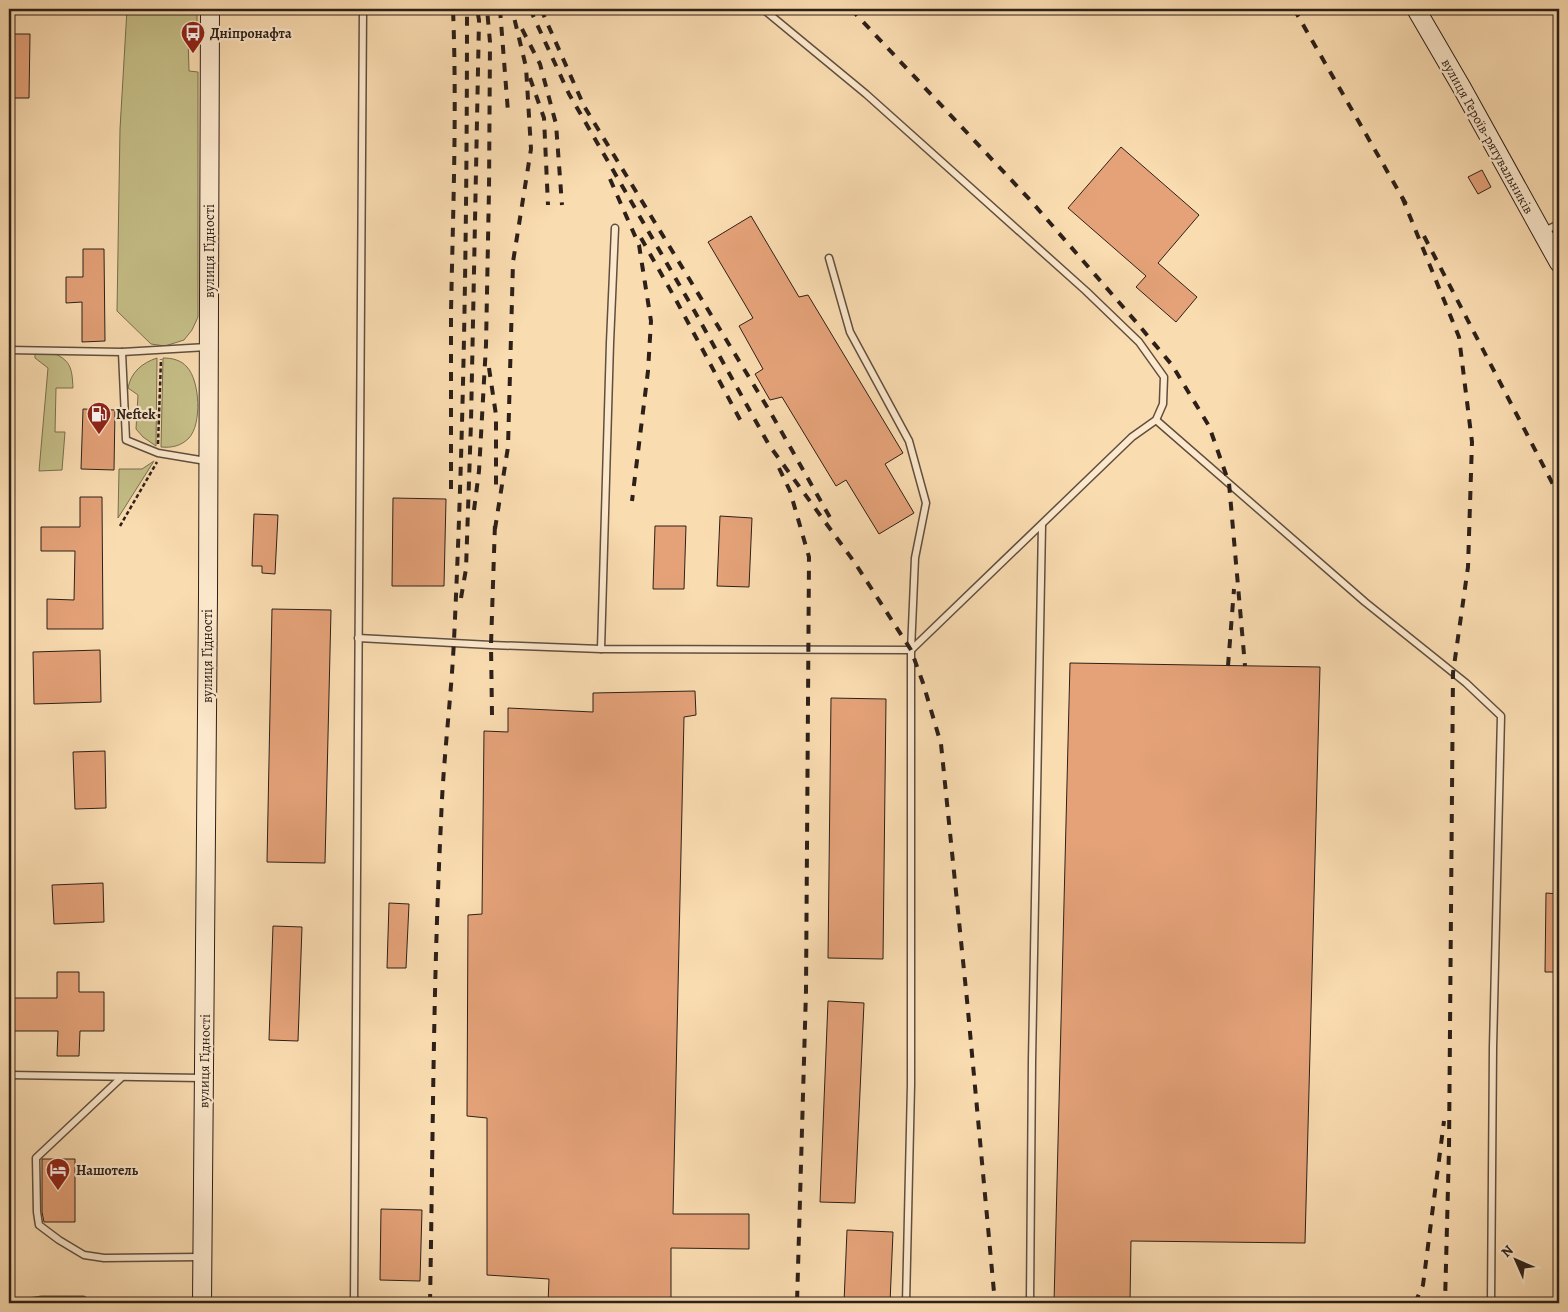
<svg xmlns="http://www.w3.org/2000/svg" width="1568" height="1312" viewBox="0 0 1568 1312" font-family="Alegreya,serif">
	<rect width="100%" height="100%" fill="#fadcb1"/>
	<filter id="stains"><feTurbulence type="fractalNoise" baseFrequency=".004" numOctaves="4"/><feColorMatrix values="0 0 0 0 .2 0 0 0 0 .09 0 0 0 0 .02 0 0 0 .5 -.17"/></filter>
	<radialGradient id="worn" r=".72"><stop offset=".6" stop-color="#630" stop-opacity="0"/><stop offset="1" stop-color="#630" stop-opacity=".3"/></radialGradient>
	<g fill="#c5be87" stroke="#796f50">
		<path d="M127 9H197V36H188L189 71 198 72V317L192 330 184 340 165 346 151 344 117 311 120 129Z"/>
		<path d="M51 352C71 360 72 368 73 388H56L55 432H65L62 470 39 471 48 368 35 358V353Z"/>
		<path d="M157 358 156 446 143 437 136 429 138 395 128 388C131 372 142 363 157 358Z"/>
		<path d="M163 358C172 358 181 360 187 367 200 381 202 424 189 438 181 446 172 448 161 447Z"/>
		<path d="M154 461 118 518 119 469H142Z"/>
	</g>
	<g fill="#e5a279" stroke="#2d2019">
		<path d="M9 34H30L29 98H9Z"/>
		<path d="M1121 147 1199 215 1158 263 1197 297 1176 322 1136 287 1146 276 1068 208Z"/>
		<path d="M1482 170 1491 187 1478 194 1468 177Z"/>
		<path d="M751 216 799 297 808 295 903 453 885 464 914 513 879 534 846 480 836 486 782 397 770 400 755 374 763 369 739 326 753 318 708 242Z"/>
		<path d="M83 249H104L105 341 82 342V302L66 303V277H83Z"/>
		<path d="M83 409 115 410 114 470 81 469Z"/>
		<path d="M80 497H102L103 629H47V599L74 600 75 551H41V527H80Z"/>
		<path d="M393 498 446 499 444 586H392Z"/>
		<path d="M254 514 278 515 275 574 262 573V566H252Z"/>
		<path d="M720 516 752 518 749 587 717 586Z"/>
		<path d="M655 526H686L684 589H653Z"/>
		<path d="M272 609 331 610 325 863 267 862Z"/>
		<path d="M100 650 101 702 34 704 33 652Z"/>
		<path d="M1070 663 1320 667 1305 1243 1131 1241 1130 1303H1054Z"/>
		<path d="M695 691 696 715 684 717 673 1214H749V1249L671 1248V1303H548L549 1279 487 1275V1118L467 1116 468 915 482 914 484 731 508 732V708L593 712V693Z"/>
		<path d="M831 698 886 699 883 959 828 958Z"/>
		<path d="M105 751 106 808 75 809 73 752Z"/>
		<path d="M103 883 104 922 54 924 52 885Z"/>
		<path d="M1546 893 1559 894V972H1545Z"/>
		<path d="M389 903 409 904 406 968H387Z"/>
		<path d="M273 926 302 927 298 1041 269 1040Z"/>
		<path d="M57 972H79V992H104V1031H80L79 1056H57L58 1031H9V998H57Z"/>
		<path d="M828 1001 864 1003 855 1203 820 1202Z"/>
		<path d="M42 1159H75V1222H44L42 1212Z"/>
		<path d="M381 1209 422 1210 420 1281 380 1280Z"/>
		<path d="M847 1230 893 1232 890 1303H844Z"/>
	</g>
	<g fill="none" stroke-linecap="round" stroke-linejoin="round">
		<defs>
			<g id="lane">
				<path d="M1542 232 1559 224"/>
				<path d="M829 258 850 332 909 441 926 503 915 558 911 650V1085L906 1303"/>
				<path d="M9 350 122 352 207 347"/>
				<path d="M122 352 126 440 158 453 206 461"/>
				<path d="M1156 420 1365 602 1466 683 1501 716 1493 1048 1491 1303"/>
				<path d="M358 638 491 645 601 649 911 650 1132 437 1156 420 1163 404 1164 377 1139 342 1086 291 866 94 763 9"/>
				<path d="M601 649 610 343 615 228"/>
				<path d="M9 1075 202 1078"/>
				<path d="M122 1077 36 1158 37 1212 39 1225 59 1240 84 1255 104 1258 200 1257"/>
				<path d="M21 1303 42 1300H83L86 1303"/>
				<path d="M354 1303 363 9"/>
				<path d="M1030 1303 1032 1061 1042 525"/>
			</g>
			<g id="secondary">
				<path d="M1416 9 1462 88 1559 263"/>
				<path d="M202 1303 208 595 210 9"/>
			</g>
		</defs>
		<use href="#lane" stroke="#604f3f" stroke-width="9"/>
		<use href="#secondary" stroke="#2d2019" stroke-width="20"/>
		<g stroke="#2d2019" stroke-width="2.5" stroke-dasharray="4 2.5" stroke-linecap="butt">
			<path d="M158 444 161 359"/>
			<path d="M120 526 157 462"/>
		</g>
		<use href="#lane" stroke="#fce8cc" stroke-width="6"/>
		<use href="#secondary" stroke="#fce8cc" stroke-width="18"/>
		<g stroke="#2d2019" stroke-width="4" stroke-dasharray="9 9" stroke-linecap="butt">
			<path d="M500 9 508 112"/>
			<path d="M530 9 569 94 695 312 769 445 855 563 911 650 923 683 941 744 967 1000 995 1303"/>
			<path d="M541 9 584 106 772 415 832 521"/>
			<path d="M851 9 1031 201 1137 323 1172 365 1209 426 1229 483 1245 666"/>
			<path d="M1294 9 1406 204"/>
			<path d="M522 29 540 64 556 124 562 205"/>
			<path d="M530 78 544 118 548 205"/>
			<path d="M610 179 639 245 651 321 648 371 632 501"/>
			<path d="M1402 197 1459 337 1472 442 1468 567 1453 673 1449 1148 1445 1303"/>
			<path d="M1424 236 1559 496"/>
			<path d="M641 238 676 300 744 427"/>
			<path d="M489 368 496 415V488"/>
			<path d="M779 468 790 491 809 557 806 991 797 1303"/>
			<path d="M451 489C451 430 451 371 451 312 453 210 457 110 453 9"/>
			<path d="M474 510 479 471 486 345 489 189 490 42 487 9"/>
			<path d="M495 529 508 447 513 262 531 149 526 67 512 9"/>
			<path d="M461 598 466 569 471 422 479 20 477 9"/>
			<path d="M1228 666 1234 589"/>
			<path d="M492 715 491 645 495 523"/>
			<path d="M430 1303C433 1143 433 982 441 822 443 761 451 701 454 640 464 430 467 219 467 9"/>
			<path d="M1415 1303 1423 1285 1444 1121"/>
		</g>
	</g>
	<defs>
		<symbol id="bus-pin" viewBox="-11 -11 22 30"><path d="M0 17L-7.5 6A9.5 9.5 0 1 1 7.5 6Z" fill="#8f2418" stroke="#fce8cc"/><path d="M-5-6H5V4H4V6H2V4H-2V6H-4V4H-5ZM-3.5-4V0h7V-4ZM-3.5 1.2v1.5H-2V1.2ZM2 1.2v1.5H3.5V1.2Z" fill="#fff"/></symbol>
		<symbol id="fuel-pin" viewBox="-11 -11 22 30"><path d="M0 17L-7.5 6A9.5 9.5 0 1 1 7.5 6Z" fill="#8f2418" stroke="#fce8cc"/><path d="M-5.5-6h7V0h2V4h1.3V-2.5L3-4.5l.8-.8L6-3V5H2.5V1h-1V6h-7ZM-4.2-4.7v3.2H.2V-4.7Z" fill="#fff"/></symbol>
		<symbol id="hotel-pin" viewBox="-11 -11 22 30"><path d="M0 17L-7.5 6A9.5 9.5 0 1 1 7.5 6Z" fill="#8f2418" stroke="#fce8cc"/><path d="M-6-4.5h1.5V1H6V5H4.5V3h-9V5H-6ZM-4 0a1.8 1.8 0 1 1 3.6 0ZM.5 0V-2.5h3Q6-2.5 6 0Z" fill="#fff"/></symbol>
	</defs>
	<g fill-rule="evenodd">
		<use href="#bus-pin" x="179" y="19" width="28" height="38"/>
		<use href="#fuel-pin" x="85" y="400" width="28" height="38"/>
		<use href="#hotel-pin" x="44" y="1156" width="28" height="38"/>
	</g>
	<g text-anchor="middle" stroke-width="4.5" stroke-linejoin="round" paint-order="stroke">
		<g font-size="14" font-weight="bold" fill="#2d2019" stroke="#fce8cc" text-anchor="start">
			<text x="210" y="38">Дніпронафта</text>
			<text x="116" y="419">Neftek</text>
			<text x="76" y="1175">Нашотель</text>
		</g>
		<g font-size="14" fill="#2d2019" stroke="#fce8cc">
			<text transform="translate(1488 136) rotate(61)" y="5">вулиця Героїв-рятувальників</text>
			<text transform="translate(209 251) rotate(-90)" y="5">вулиця Гідності</text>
			<text transform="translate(207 656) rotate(-90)" y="5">вулиця Гідності</text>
			<text transform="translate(204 1061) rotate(-89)" y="5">вулиця Гідності</text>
		</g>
	</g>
	<rect width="1568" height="1312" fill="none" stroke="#fadcb1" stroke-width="30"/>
	<rect x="10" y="10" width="1548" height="1292" fill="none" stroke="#2d2019" stroke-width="2.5"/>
	<rect x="15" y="15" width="1538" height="1282" fill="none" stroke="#2d2019"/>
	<g transform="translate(1516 1260) rotate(315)" stroke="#fce8cc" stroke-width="4" paint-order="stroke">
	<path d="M0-4L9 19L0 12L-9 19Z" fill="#2d2019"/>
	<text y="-8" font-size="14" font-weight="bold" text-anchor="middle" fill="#2d2019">N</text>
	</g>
	<rect width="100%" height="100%" filter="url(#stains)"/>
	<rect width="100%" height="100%" fill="url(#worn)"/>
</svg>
